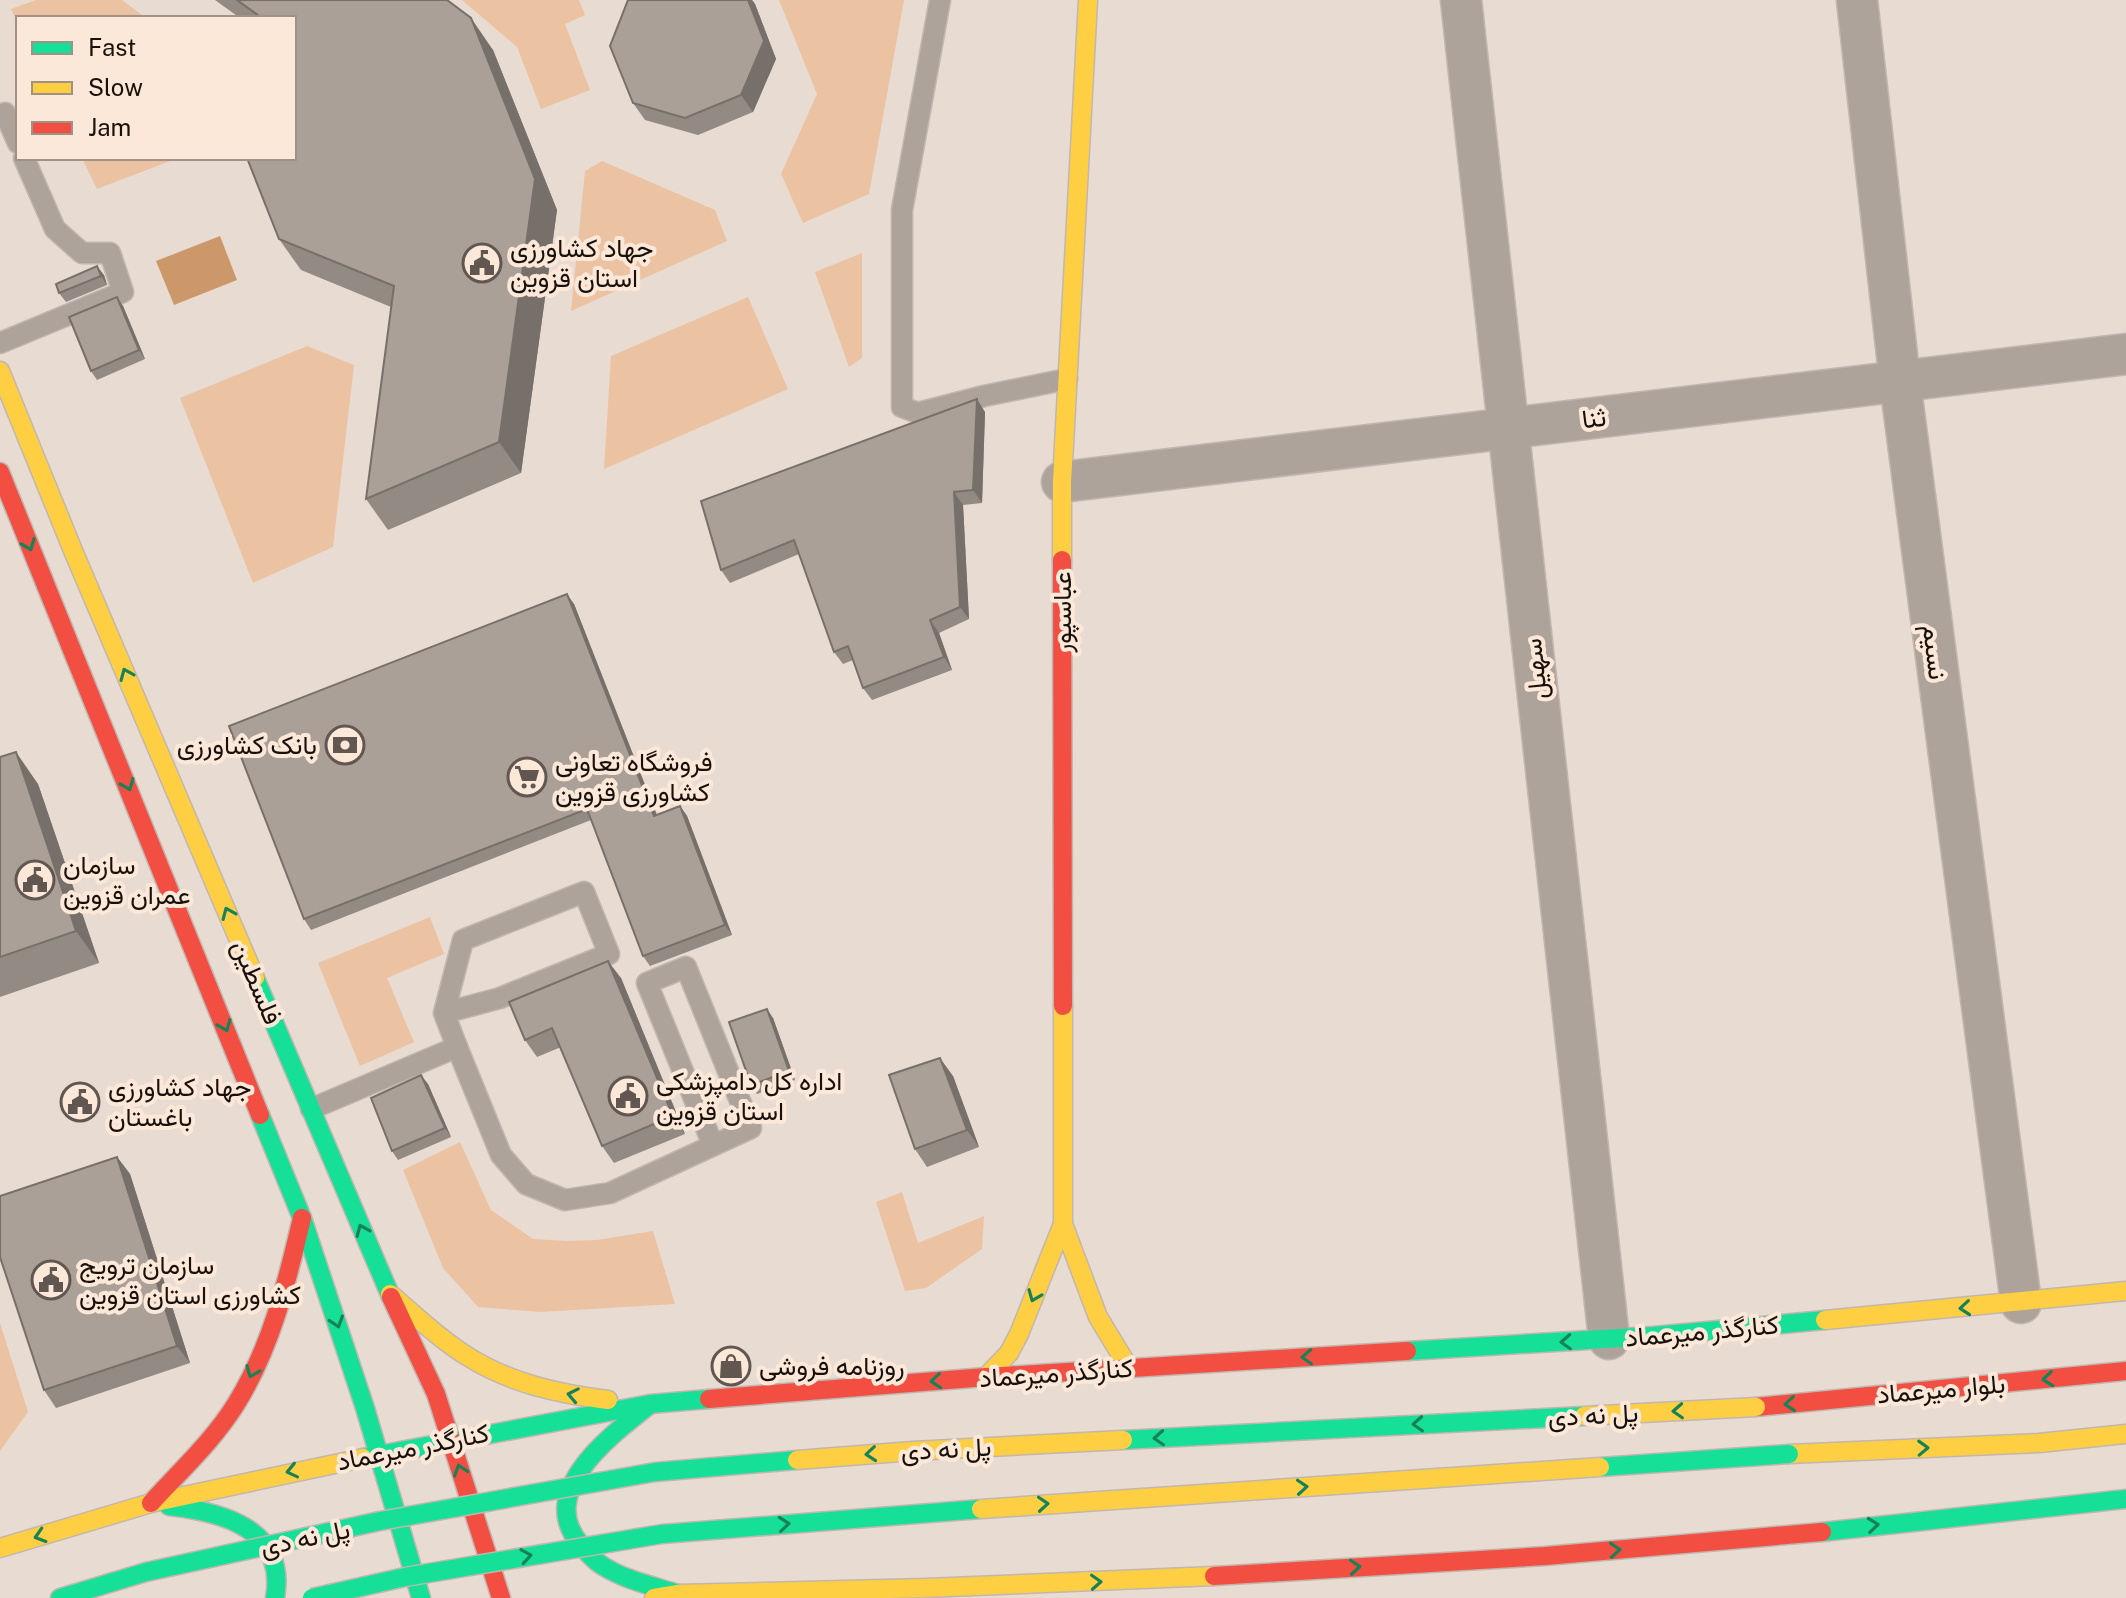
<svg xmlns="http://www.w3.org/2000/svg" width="2126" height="1598" viewBox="0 0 2126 1598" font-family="'Public Sans',Vazirmatn,sans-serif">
	<rect width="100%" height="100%" fill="#e8dbd2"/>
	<g fill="#ecc3a2">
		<path d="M36 0H122L146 18H18V24L11 9Z"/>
		<path d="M462 0H579L585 15 565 24 590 90 541 109 517 47Z"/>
		<path d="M779 0H904L869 194 803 223 781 174 817 94Z"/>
		<path d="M82 158H178L97 189Z"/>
		<path d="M602 161 715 210 727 241 571 311 585 171Z"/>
		<path d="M862 253V358L849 367 815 272Z"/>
		<path d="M748 297 788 389 604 469 611 356Z"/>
		<path d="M307 346 354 365 333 547 253 583 180 398Z"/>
		<path d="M430 917 444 954 387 978 414 1042 360 1066 318 963Z"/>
		<path d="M460 1142 491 1210 533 1239 567 1241 597 1240 653 1231 675 1304 541 1312 478 1307 443 1268 403 1170Z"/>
		<path d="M902 1192 918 1243 984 1216 982 1249 926 1288 905 1291 876 1202Z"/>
		<path d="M0 1323 28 1412 0 1451Z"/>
	</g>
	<path fill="#cd9869" d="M220 236 237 280 174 305 156 261Z"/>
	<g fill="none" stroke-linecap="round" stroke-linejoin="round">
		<defs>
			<g id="lane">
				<path d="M940 0 902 210V407L918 413 984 396 1067 379"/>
				<path d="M5 113 18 143"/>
				<path d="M0 343 123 292 110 253H82L55 229 24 158"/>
				<path d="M444 1013 500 998 609 954 584 892 463 940 444 1013 457 1047"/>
				<path d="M311 1109 457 1047 501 1155 526 1184 565 1200 610 1193 751 1128 686 967 647 983 713 1145"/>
			</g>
			<g id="street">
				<path d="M1461 0 1609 1339"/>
				<path d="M1857 0 1900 382 2021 1303"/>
				<path d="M1062 482 2126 354"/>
			</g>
			<g id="fast">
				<path d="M255 978 391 1297"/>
				<path d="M260 1115 302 1218 365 1408 421 1598"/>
				<path d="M1407 1351 1653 1336 1825 1320"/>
				<path d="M648 1406C610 1436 536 1491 580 1544 587 1552 593 1560 603 1566 625 1580 653 1586 678 1594L675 1598"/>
				<path d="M363 1458 650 1404 709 1399"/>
				<path d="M169 1506C223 1512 287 1529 275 1598"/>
				<path d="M1822 1532 2126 1499"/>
				<path d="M60 1598 146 1572"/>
			</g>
			<g id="slow">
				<path d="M0 371 74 553 255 978"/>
				<path d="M1062 560V482L1088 0"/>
				<path d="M1063 1006V1224L1098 1317 1129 1368"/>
				<path d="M390 1294C415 1315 439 1339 467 1356 509 1383 559 1394 608 1400"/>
				<path d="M1825 1320 2126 1291"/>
				<path d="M986 1377 1009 1353 1019 1334 1063 1224"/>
				<path d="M1789 1454 2039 1443 2126 1434"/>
				<path d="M0 1548 151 1503 363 1458"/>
				<path d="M654 1598 678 1594 926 1588 1214 1576"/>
			</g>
			<g id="jam">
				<path d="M0 472 260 1115"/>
				<path d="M1062 560 1063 1006"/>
				<path d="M391 1297 436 1394 501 1598"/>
				<path d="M709 1399 986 1377 1407 1351"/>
				<path d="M1756 1407 2126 1371"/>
				<path d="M151 1503C180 1471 213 1441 236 1404 271 1348 287 1282 302 1218"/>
				<path d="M1214 1576 1545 1556 1822 1532"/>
			</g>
		</defs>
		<use href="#lane" stroke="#c1b7b0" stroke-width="23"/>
		<use href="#street" stroke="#c1b7b0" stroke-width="43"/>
		<use href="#fast" stroke="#c1b7b0" stroke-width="21"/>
		<use href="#slow" stroke="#c1b7b0" stroke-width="21"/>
		<use href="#jam" stroke="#c1b7b0" stroke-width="21"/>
		<use href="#lane" stroke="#aea39b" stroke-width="20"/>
		<use href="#street" stroke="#aea39b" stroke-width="40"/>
		<use href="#fast" stroke="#16e098" stroke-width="18"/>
		<use href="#slow" stroke="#ffcf43" stroke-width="18"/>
		<use href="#jam" stroke="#f24e42" stroke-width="18"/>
		<defs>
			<g id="fast-bridge">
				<path d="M1123 1440 1584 1416"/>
				<path d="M1600 1467 1789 1454"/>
				<path d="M146 1572 380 1521 655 1472 797 1460"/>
				<path d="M312 1598 405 1577 662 1534 981 1509"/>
			</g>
			<g id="slow-bridge">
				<path d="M1584 1416 1756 1407"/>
				<path d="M797 1460 913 1451 1123 1440"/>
				<path d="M981 1509 1600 1467"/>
			</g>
		</defs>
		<use href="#fast-bridge" stroke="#c1b7b0" stroke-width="21" stroke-linecap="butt"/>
		<use href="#slow-bridge" stroke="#c1b7b0" stroke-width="21" stroke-linecap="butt"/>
		<use href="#fast-bridge" stroke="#16e098" stroke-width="18"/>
		<use href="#slow-bridge" stroke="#ffcf43" stroke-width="18"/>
	</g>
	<g fill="#928a83">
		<path d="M215 0H447L493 50 557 210 521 473 388 530 366 499 391 307 301 270 279 239 294 158V18H240Z"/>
		<path d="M628 0H752L755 4 776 59 753 112 698 135 645 120 633 103Z"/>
		<path d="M104 275 107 285 66 302 59 293 56 284Z"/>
		<path d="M123 306 145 359 97 380 91 371Z"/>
		<path d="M985 412 982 503 963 505 969 619 939 633 952 670 872 700 863 688 853 660 843 664 834 652 799 554 730 583 721 570Z"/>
		<path d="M574 604 657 815 680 806 687 816 732 935 650 966 643 956 591 820 311 930 304 919Z"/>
		<path d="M0 757 38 784 99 963 0 997Z"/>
		<path d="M621 978 685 1134 614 1163 602 1146 561 1047 537 1057 525 1040Z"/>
		<path d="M773 1018 795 1080 757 1094 751 1085Z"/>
		<path d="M953 1076 979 1147 927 1167 915 1149Z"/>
		<path d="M428 1084 451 1137 398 1160 392 1151Z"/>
		<path d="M117 1157 130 1174 190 1363 56 1408 44 1390Z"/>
	</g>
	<g fill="#77706a">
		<path d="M748 0H752L755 4 776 59 753 112 741 95Z"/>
		<path d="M471 18 493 50 557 210 521 473 499 442Z"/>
		<path d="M97 266 104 275 107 285 101 276Z"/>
		<path d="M117 297 123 306 145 359 139 350Z"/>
		<path d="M977 399 985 412 982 503 973 490Z"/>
		<path d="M954 492 963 505 969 619 960 607Z"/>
		<path d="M567 594 574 604 661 826 654 816Z"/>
		<path d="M930 620 939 633 952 670 944 657Z"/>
		<path d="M16 752 38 784 99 963 76 931Z"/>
		<path d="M680 806 687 816 732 935 725 925Z"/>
		<path d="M608 961 621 978 685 1134 673 1116Z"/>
		<path d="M767 1009 773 1018 795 1080 789 1071Z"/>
		<path d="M940 1058 953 1076 979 1147 967 1130Z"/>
		<path d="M421 1075 428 1084 451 1137 445 1128Z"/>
		<path d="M117 1157 130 1174 190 1363 177 1346Z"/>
	</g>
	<g fill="#aaa098" stroke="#77706a" stroke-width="2">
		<path d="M237 0H447L471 18 535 179 499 442 366 499 394 286 279 239 247 158H294V18H262Z"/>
		<path d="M628 0H748L764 41 741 95 685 118 633 103 610 46Z"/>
		<path d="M97 266 101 276 59 293 56 284Z"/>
		<path d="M117 297 139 350 91 371 69 317Z"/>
		<path d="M977 399 973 490 954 492 960 607 930 620 944 657 863 688 848 646 834 652 794 540 721 570 701 501Z"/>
		<path d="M567 594 654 816 680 806 725 925 643 956 587 809 304 919 229 726Z"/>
		<path d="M16 752 76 931 0 957V757Z"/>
		<path d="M608 961 673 1116 602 1146 552 1028 525 1040 509 1002Z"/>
		<path d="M767 1009 789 1071 751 1085 729 1022Z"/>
		<path d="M940 1058 967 1130 915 1149 889 1075Z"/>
		<path d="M421 1075 445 1128 392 1151 371 1098Z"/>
		<path d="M117 1157 177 1346 44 1390 0 1257V1196Z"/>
	</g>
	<defs><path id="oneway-chevron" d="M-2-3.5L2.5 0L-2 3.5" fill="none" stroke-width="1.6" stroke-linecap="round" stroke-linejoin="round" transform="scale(2)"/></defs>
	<g stroke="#178258">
		<use href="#oneway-chevron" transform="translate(29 545) rotate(68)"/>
		<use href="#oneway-chevron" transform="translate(126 674) rotate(-113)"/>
		<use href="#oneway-chevron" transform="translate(128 785) rotate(68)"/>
		<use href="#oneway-chevron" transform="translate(228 913) rotate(-113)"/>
		<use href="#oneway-chevron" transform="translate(225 1026) rotate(68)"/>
		<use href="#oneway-chevron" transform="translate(362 1230) rotate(-113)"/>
		<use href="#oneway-chevron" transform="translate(1034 1296) rotate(112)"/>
		<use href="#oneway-chevron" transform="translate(1965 1308) rotate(175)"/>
		<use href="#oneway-chevron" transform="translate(337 1322) rotate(72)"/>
		<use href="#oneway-chevron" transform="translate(1566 1342) rotate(177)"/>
		<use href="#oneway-chevron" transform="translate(1307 1357) rotate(177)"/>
		<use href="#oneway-chevron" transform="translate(252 1372) rotate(112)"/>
		<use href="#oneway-chevron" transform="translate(2048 1379) rotate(174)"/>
		<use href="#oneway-chevron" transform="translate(936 1381) rotate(175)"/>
		<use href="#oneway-chevron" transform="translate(573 1395) rotate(-169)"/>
		<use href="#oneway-chevron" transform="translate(1790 1404) rotate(175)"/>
		<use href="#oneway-chevron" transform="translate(1678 1411) rotate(177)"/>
		<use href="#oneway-chevron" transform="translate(1418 1424) rotate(177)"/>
		<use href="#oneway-chevron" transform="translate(1159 1438) rotate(177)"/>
		<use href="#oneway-chevron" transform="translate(1923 1448) rotate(-2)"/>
		<use href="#oneway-chevron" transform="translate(871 1454) rotate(175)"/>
		<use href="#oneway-chevron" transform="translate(460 1470) rotate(-108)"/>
		<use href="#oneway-chevron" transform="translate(292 1471) rotate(167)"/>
		<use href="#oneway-chevron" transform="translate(1302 1487) rotate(-4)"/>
		<use href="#oneway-chevron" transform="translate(1043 1504) rotate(-4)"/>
		<use href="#oneway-chevron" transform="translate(784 1524) rotate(-5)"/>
		<use href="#oneway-chevron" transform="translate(1873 1525) rotate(-6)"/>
		<use href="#oneway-chevron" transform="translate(40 1536) rotate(163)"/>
		<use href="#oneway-chevron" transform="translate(1615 1550) rotate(-4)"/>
		<use href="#oneway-chevron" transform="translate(526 1556) rotate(-9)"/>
		<use href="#oneway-chevron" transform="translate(1355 1567) rotate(-4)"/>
		<use href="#oneway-chevron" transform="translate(1096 1582) rotate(-3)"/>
	</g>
	<defs>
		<symbol id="civic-ring" viewBox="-11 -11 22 22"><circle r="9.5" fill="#fce8d9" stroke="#615750" stroke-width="1.5"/><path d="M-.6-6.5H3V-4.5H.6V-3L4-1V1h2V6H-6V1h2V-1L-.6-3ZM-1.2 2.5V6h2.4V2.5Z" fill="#615750"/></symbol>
		<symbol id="bank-ring" viewBox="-11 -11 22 22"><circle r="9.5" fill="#fce8d9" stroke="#615750" stroke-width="1.5"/><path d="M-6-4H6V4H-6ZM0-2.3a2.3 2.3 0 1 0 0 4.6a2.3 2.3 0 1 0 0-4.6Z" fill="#615750"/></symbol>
		<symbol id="supermarket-ring" viewBox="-11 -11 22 22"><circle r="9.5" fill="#fce8d9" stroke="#615750" stroke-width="1.5"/><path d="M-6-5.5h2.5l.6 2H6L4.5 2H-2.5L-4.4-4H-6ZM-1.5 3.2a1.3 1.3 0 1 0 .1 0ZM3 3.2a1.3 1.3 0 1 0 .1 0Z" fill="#615750"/></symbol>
		<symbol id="shop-ring" viewBox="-11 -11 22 22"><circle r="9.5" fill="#fce8d9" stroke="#615750" stroke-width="1.5"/><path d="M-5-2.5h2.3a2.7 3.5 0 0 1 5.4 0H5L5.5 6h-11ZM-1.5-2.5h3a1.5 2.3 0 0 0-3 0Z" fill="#615750"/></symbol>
	</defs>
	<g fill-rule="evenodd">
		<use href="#civic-ring" x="460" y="241" width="44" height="44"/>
		<use href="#bank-ring" x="323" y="723" width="44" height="44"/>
		<use href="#supermarket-ring" x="505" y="755" width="44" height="44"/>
		<use href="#civic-ring" x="13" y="858" width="44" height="44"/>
		<use href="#civic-ring" x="606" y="1074" width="44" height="44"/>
		<use href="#civic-ring" x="58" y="1080" width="44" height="44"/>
		<use href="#civic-ring" x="29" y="1258" width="44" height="44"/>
		<use href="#shop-ring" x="709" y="1344" width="44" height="44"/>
	</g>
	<g text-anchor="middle" stroke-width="8" stroke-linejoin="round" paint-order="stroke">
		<g font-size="26" fill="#18100a" stroke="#fce8d9" text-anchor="start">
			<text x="510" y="257">جهاد کشاورزی<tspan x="510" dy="30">استان قزوین</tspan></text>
			<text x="317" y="754" text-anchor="end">بانک کشاورزی</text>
			<text x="555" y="771">فروشگاه تعاونی<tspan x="555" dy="30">کشاورزی قزوین</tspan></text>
			<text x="63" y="874">سازمان<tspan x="63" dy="30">عمران قزوین</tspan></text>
			<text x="656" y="1090">اداره کل دامپزشکی<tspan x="656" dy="30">استان قزوین</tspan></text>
			<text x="108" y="1096">جهاد کشاورزی<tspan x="108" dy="30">باغستان</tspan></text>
			<text x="79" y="1274">سازمان ترویج<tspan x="79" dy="30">کشاورزی استان قزوین</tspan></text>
			<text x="759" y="1375">روزنامه فروشی</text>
		</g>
		<g font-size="26" fill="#18100a" stroke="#fce8d9">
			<text transform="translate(1594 418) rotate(-7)" y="9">ثنا</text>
			<text transform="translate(1062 612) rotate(-90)" y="9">عباسپور</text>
			<text transform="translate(1935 652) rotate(83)" y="9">نسیم</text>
			<text transform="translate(1535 669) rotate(-96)" y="9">سهیل</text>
			<text transform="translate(257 982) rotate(67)" y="9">فلسطین</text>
			<text transform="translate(1702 1331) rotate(-5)" y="9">کنارگذر میرعماد</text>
			<text transform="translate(1056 1373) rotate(-4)" y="9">کنارگذر میرعماد</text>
			<text transform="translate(1941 1389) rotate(-5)" y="9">بلوار میرعماد</text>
			<text transform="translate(1593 1415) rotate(-3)" y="9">پل نه دی</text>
			<text transform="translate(413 1447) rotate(-11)" y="9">کنارگذر میرعماد</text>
			<text transform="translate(946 1449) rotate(-3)" y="9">پل نه دی</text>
			<text transform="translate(305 1538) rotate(-12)" y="9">پل نه دی</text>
		</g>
	</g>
	<rect x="16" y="16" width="280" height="144" fill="#fce8d9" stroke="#a19286" stroke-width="2"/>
	<rect x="32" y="42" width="40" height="12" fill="#16e098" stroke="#a19286" stroke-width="2"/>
	<text x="88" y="56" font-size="24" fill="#18100a">Fast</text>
	<rect x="32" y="82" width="40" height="12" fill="#ffcf43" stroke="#a19286" stroke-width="2"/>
	<text x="88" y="96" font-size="24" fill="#18100a">Slow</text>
	<rect x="32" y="122" width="40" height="12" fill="#f24e42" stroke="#a19286" stroke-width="2"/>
	<text x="88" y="136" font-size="24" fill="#18100a">Jam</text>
</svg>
